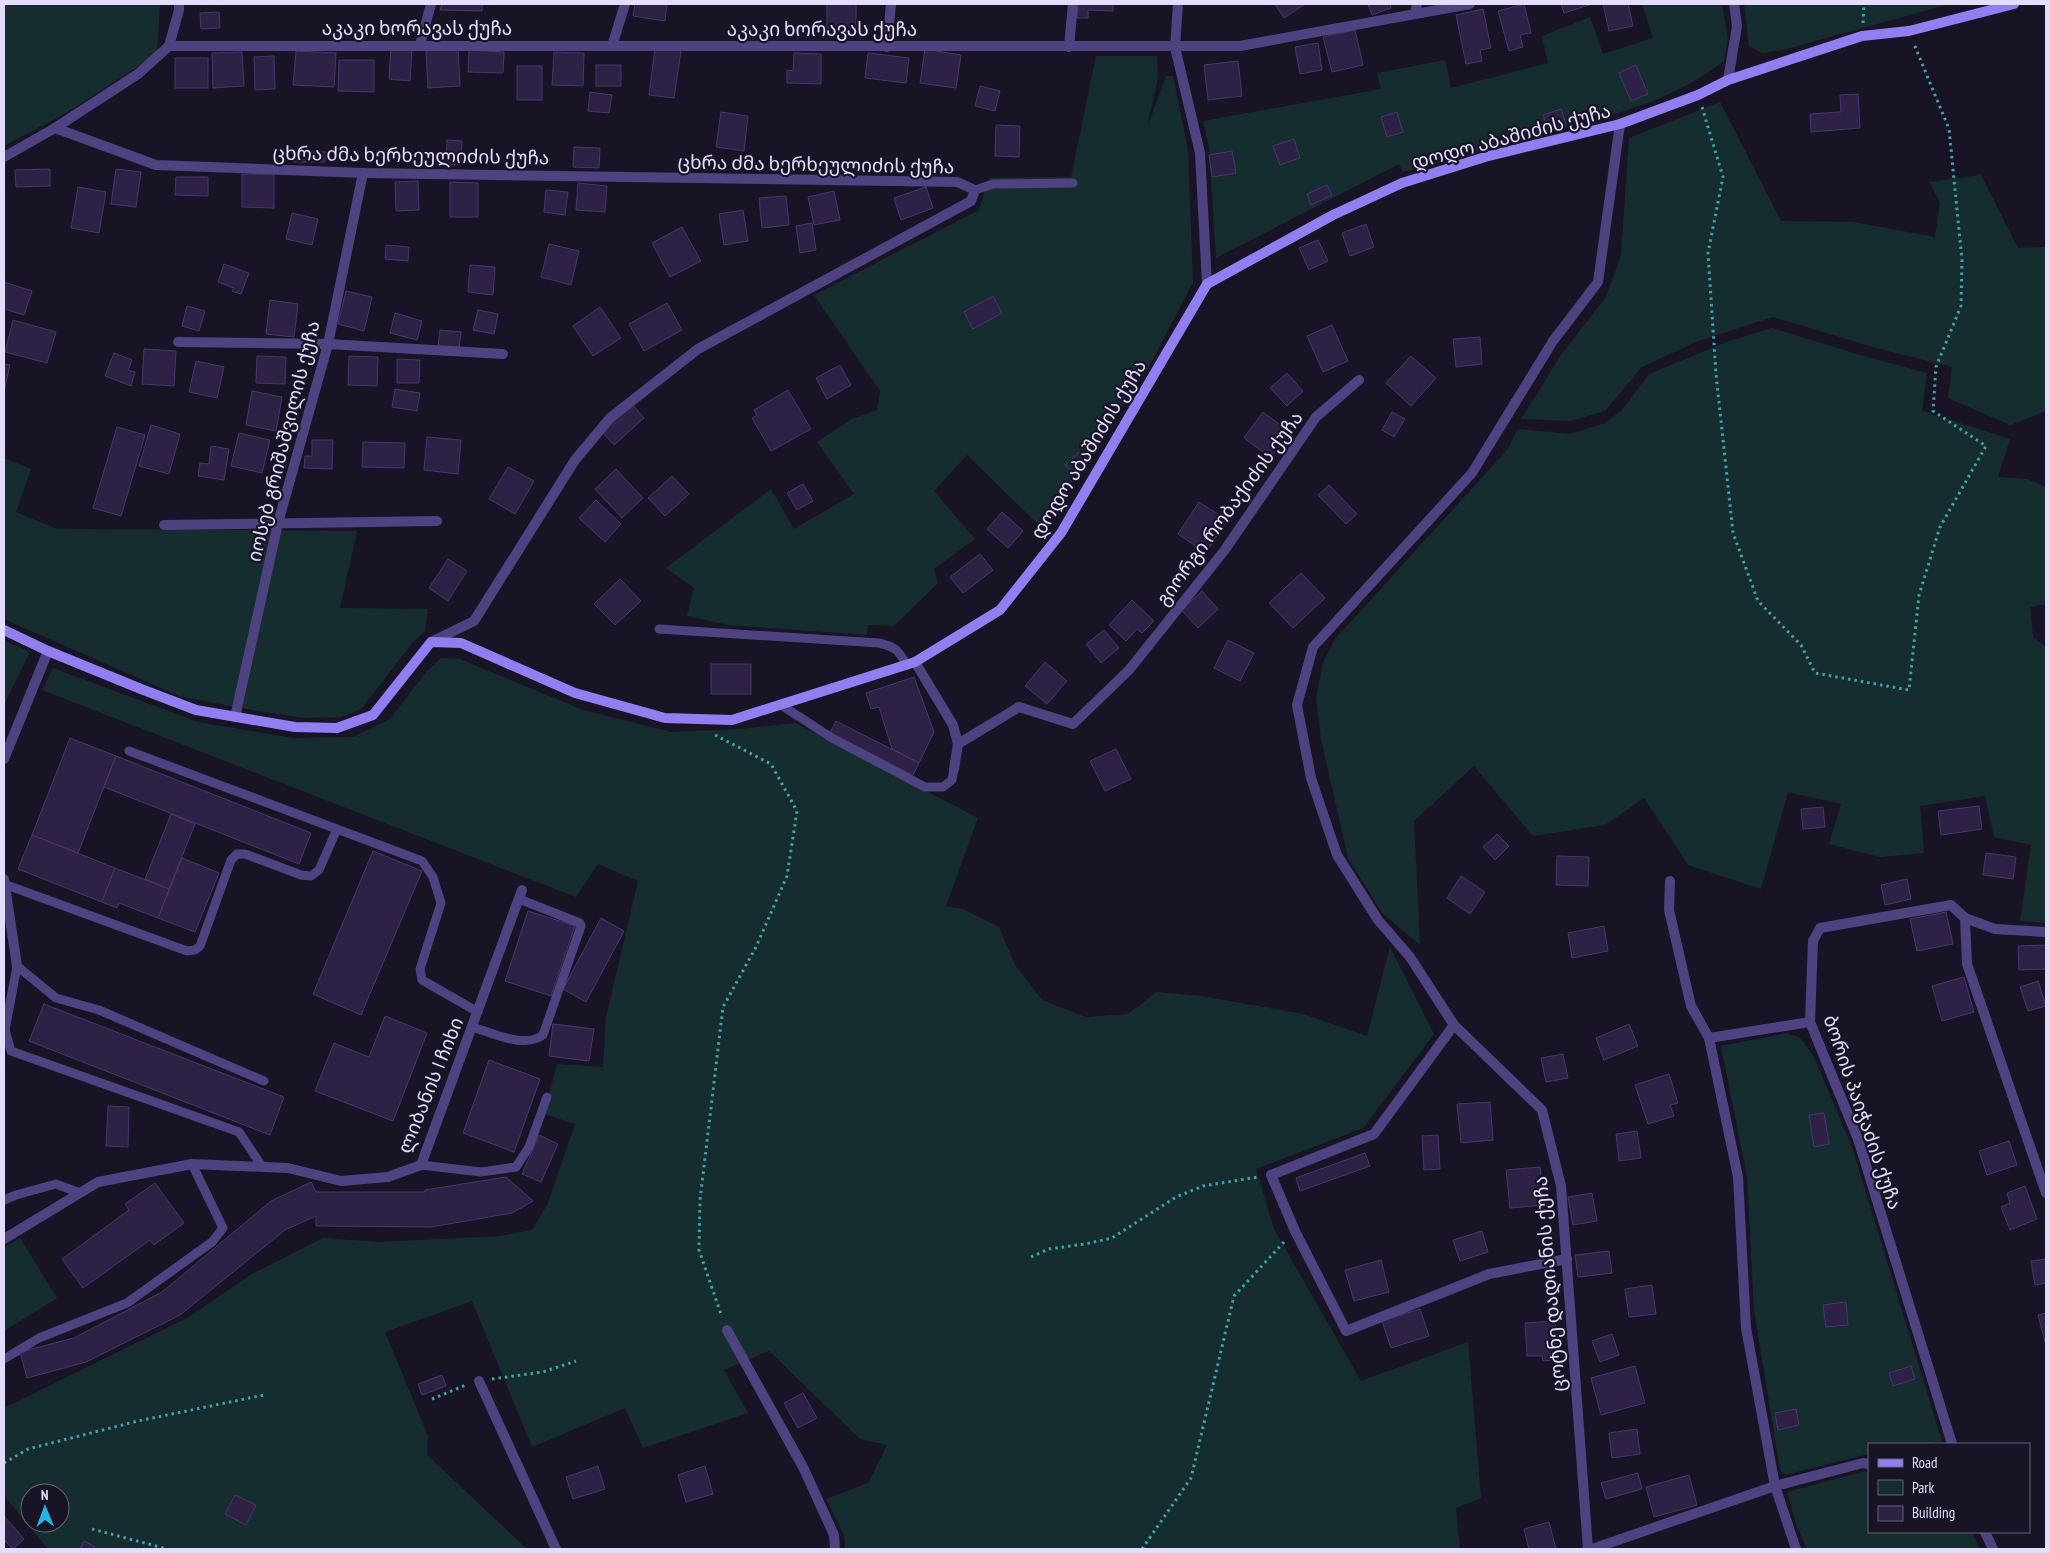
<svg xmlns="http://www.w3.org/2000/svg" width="2050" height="1553" viewBox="0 0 2050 1553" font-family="'PT Sans Narrow','Noto Sans Georgian',sans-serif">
	<rect width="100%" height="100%" fill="#191326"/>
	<g fill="#162d30" fill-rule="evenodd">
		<path d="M4 4H160L157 54 66 113 4 146Z"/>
		<path d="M1642 4H1722L1728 38 1724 61C1673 101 1608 117 1546 133 1498 146 1451 159 1403 172L1399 164 1216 258 1209 147 1203 121 1381 89 1377 73 1445 60 1451 88 1548 63 1542 36 1590 17 1603 54 1653 38Z"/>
		<path d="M1744 4H1950L1783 50 1762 53 1749 46Z"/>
		<path d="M1096 56H1157L1158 77 1147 128 1166 76H1173L1188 150 1193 282 1149 367 1042 528 967 455 934 491 975 539 934 569 938 583 894 626 868 625 867 635 728 625 687 616 694 588 666 568 771 489 794 529 854 494 817 442 852 419 877 410 880 391 814 295 979 210 989 178 1071 177Z"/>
		<path d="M1720 102 1781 221 1853 222 1935 237 1940 202 1929 182 1981 175 2018 248 2046 247V411L2010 425 1948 398 1952 367 1880 349 1773 317 1698 341 1642 367 1605 411 1570 421 1521 419 1561 355 1606 297 1621 255 1629 138Z"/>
		<path d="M1772 328 1860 355 1927 373 1922 411 2010 439 1998 477 2027 479 2046 487V604L2030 607 2033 637 2046 647V923L2020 921 2031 845 1994 837 1985 796 1920 806 1924 853 1879 857 1829 844 1841 804 1788 792 1761 889 1688 865 1644 798 1605 825 1533 836 1474 766 1414 821 1420 945 1382 913 1348 858 1321 739 1316 698 1323 663 1335 639 1507 450 1518 429 1570 434 1605 423 1622 410 1649 374 1729 341Z"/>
		<path d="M4 458 31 469 16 512 57 529 357 531 340 608 428 609 425 631 413 642 361 709 341 717 304 718 246 709 179 696 4 619Z"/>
		<path d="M4 640 30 652 4 705Z"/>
		<path d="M441 658 460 659 583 710 671 732 741 729 795 723 978 818 946 906 963 909 999 927 1015 965 1042 1000 1086 1017 1128 1014 1157 992 1201 996 1303 1014 1367 1036 1390 947 1434 1034 1363 1128 1256 1169 1274 1229 1361 1381 1468 1342 1481 1498 1456 1508 1460 1549H845L844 1535 826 1499 868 1483 887 1445 860 1439 769 1351 724 1370 748 1413 643 1448 625 1408 532 1447 472 1301 385 1332 428 1436 427 1455 527 1549H48L4 1496V1408L189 1317 250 1275 323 1238 380 1242 500 1236 532 1230 548 1203 575 1124 544 1114 557 1064 603 1067 606 1017 638 881 598 864 576 897 42 690 53 668 198 722 293 738 353 737 390 719 427 671ZM30 1493H60V1523H30Z"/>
		<path d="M1787 1033 1800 1038 1813 1055 1852 1147 1942 1441 1924 1444H1869V1454L1785 1475 1780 1470 1754 1310 1747 1176 1721 1046Z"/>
		<path d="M20 1238 57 1298 4 1331V1248Z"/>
		<path d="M1862 1472H1869V1532H1972L1980 1549H1807L1796 1524 1787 1492Z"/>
	</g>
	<g fill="#2d2145" stroke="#49366e">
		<path d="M442 4H482V11L440 10Z"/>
		<path d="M635 4H667L665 21 633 16Z"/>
		<path d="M827 4H856V29L827 28Z"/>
		<path d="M1078 4H1113V11L1088 10V18H1077Z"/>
		<path d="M1275 4H1305L1284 18Z"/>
		<path d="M1368 4H1390L1391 8 1372 15Z"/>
		<path d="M1524 4 1531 33 1520 35 1523 47 1509 51 1498 11Z"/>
		<path d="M1561 4H1592L1564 13Z"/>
		<path d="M1603 4H1628L1633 26 1609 31Z"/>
		<path d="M1483 9 1491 48 1480 50 1482 61 1466 64 1456 15Z"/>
		<path d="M219 12 220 28 201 29 200 13Z"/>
		<path d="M1355 30 1363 65 1332 72 1323 37Z"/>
		<path d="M1318 43 1322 70 1300 74 1295 47Z"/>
		<path d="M391 48 412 49 410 81 389 79Z"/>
		<path d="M458 48 460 86 428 88 426 50Z"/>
		<path d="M655 48 681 51 674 98 649 95Z"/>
		<path d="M925 49 961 55 956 88 920 83Z"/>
		<path d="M469 50 504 52 503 73 468 72Z"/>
		<path d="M296 51 336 53 334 87 293 85Z"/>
		<path d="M242 52 244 86 213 88 212 53Z"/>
		<path d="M554 52 584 53 583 86 552 85Z"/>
		<path d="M794 53 821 54V84L787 83V70L793 71Z"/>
		<path d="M868 53 909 58 906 83 865 78Z"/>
		<path d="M274 56 275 89 255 90 254 57Z"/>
		<rect x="175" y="58" width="33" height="30"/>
		<path d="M339 60H374V92L338 91Z"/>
		<path d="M1238 61 1242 96 1208 100 1204 65Z"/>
		<rect x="596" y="65" width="25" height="21"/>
		<path d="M1636 65 1648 94 1631 101 1619 73Z"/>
		<rect x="517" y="66" width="25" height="34"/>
		<path d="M980 86 1000 91 995 111 975 106Z"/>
		<path d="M590 92 612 95 609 113 588 111Z"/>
		<path d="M1858 94 1860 128 1811 132 1810 114 1841 112 1840 95Z"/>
		<path d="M1561 109 1566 124 1548 130 1543 115Z"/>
		<path d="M721 112 748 116 744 151 716 147Z"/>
		<path d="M1397 112 1403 132 1387 137 1381 117Z"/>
		<path d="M996 125 1020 126 1019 157 995 156Z"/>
		<path d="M1294 139 1300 158 1280 165 1273 146Z"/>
		<path d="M447 140 462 141 461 165 446 164Z"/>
		<path d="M574 147 600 148 599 168 573 167Z"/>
		<path d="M1232 151 1236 173 1212 177 1209 155Z"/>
		<path d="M293 152H326L325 162H293Z"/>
		<path d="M50 169V186L16 187 15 170Z"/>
		<path d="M116 169 141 172 136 207 111 204Z"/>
		<path d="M242 174H274V208L242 207Z"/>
		<path d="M176 177H208V196L175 195Z"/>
		<path d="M418 181 419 210 396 211 395 182Z"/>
		<path d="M450 182 478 183V217H450Z"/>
		<path d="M578 183 607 186 605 212 576 210Z"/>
		<path d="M1327 185 1332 195 1311 205 1307 194Z"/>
		<path d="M78 187 106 192 99 233 71 228Z"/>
		<path d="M926 187 933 208 901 220 894 198Z"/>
		<path d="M546 190 568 192 565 215 544 212Z"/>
		<path d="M834 191 840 220 814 225 808 197Z"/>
		<path d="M786 196 789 225 762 228 759 198Z"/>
		<path d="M743 210 748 241 724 245 719 214Z"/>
		<path d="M292 213 318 219 312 245 286 239Z"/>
		<path d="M812 223 816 250 800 253 796 226Z"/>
		<path d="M1366 224 1374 247 1350 256 1342 233Z"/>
		<path d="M682 227 701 261 670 277 652 243Z"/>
		<path d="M1318 240 1328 261 1309 270 1299 248Z"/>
		<path d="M549 244 579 251 571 285 541 277Z"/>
		<path d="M386 245 409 247 408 261 385 259Z"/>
		<path d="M224 264 249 273 241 294 232 291 234 288 218 282Z"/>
		<path d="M470 265 495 267 493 295 468 292Z"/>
		<path d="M4 282 32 291 24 315 4 309Z"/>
		<path d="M346 291 372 297 364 331 338 324Z"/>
		<path d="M993 296 1002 313 973 329 964 312Z"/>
		<path d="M270 300 298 304 294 337 266 334Z"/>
		<path d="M667 303 682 330 644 351 629 324Z"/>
		<path d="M187 306 205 311 199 331 182 326Z"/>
		<path d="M600 307 621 338 593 356 573 326Z"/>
		<path d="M478 310 498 314 494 334 473 330Z"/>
		<path d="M395 313 422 321 417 340 390 333Z"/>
		<path d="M13 320 56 332 47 363 5 352Z"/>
		<path d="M1332 325 1348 361 1323 372 1307 336Z"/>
		<path d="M440 330 461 332 459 349 438 346Z"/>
		<path d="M1480 337 1482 364 1456 367 1453 339Z"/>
		<path d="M144 349 176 351 174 386 142 384Z"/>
		<path d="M114 353 132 360 128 370 135 372 131 386 105 376Z"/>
		<path d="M257 356 286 357 285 384 256 383Z"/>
		<path d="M349 356 378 357 377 386 348 385Z"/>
		<path d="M1411 356 1436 378 1411 406 1386 383Z"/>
		<path d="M397 359 420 360 419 383H397Z"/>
		<path d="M196 361 224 367 217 398 189 392Z"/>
		<path d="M4 364 10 365 4 392Z"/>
		<path d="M840 365 851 385 827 399 816 378Z"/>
		<path d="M1287 373 1303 391 1287 406 1270 388Z"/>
		<path d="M395 389 420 393 417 411 392 407Z"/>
		<path d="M788 390 811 429 771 451 752 418 757 415 754 410Z"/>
		<path d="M252 391 282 397 276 431 246 425Z"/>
		<path d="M632 404 644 418 614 445 601 431Z"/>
		<path d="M1263 412 1290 432 1271 458 1244 438Z"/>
		<path d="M1392 412 1405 419 1394 437 1382 430Z"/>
		<path d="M151 425 180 434 169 474 139 466Z"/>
		<path d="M117 427 145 435 121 516 93 508Z"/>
		<path d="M239 433 270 440 262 473 231 466Z"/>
		<path d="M427 437 461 440 458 474 424 470Z"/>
		<path d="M312 440H333L332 469 304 468 305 456H312Z"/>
		<path d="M363 442 405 443 404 468 362 467Z"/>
		<path d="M211 446 229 449 224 480 198 476 200 463 209 464Z"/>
		<path d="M1079 452 1088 461 1075 474 1065 465Z"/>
		<path d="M508 467 534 481 515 514 489 499Z"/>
		<path d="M616 469 643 498 622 518 595 489Z"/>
		<path d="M672 476 689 494 665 516 648 498Z"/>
		<path d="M803 484 813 501 797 510 787 493Z"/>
		<path d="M1329 485 1357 514 1346 524 1318 495Z"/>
		<path d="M596 500 621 524 605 542 579 518Z"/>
		<path d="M1199 502 1227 520 1206 553 1178 534Z"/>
		<path d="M1002 512 1023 531 1008 548 987 529Z"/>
		<path d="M980 554 993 570 963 593 950 577Z"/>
		<path d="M448 559 467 571 448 601 429 588Z"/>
		<path d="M1301 573 1325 598 1293 628 1269 603Z"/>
		<path d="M620 579 641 601 615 625 594 604Z"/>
		<path d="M1202 591 1218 609 1198 628 1181 610Z"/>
		<path d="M1132 600 1154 621 1142 633 1137 629 1126 641 1109 625Z"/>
		<path d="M1104 630 1119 648 1101 663 1086 644Z"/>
		<path d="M1228 640 1254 653 1240 681 1214 668Z"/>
		<path d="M1045 662 1067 681 1047 704 1025 686Z"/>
		<rect x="711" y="664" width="40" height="30"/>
		<path d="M914 677 934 732 919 763 892 749 879 707 871 709 866 693Z"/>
		<path d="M836 721 919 763 913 775 830 733Z"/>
		<path d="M70 738 116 756 78 853 32 835Z"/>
		<path d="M1116 749 1131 779 1105 791 1090 761Z"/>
		<path d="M116 756 311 833 299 864 104 787Z"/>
		<path d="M1979 806 1982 829 1941 835 1938 811Z"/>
		<path d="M1823 807 1825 827 1803 829 1801 809Z"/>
		<path d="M171 814 195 824 169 889 145 879Z"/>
		<path d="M1497 834 1509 846 1495 860 1483 847Z"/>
		<path d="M32 835 115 868 102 902 18 869Z"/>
		<path d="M373 851 422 871 361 1015 313 994Z"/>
		<path d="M1986 853 2016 857 2013 879 1983 875Z"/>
		<path d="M1557 856 1589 857 1588 886 1556 885Z"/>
		<path d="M182 858 219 873 195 932 158 918Z"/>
		<path d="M115 868 169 889 158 918 119 903 117 908 102 902Z"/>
		<path d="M1461 876 1485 892 1470 914 1447 898Z"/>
		<path d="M1907 879 1911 899 1885 905 1881 885Z"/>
		<path d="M528 911 575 926 551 996 505 981Z"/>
		<path d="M1946 912 1953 944 1917 951 1910 919Z"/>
		<path d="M601 918 624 931 586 1002 563 989Z"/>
		<path d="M1604 926 1608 951 1572 958 1568 933Z"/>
		<path d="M2046 945V969L2019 970 2018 946Z"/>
		<path d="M1964 977 1974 1012 1942 1021 1932 986Z"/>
		<path d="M2038 981 2046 1006 2028 1011 2020 987Z"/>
		<path d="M44 1004 284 1097 270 1135 29 1041Z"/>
		<path d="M385 1016 427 1033 393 1121 315 1091 334 1043 369 1057Z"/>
		<path d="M553 1024 594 1029 589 1061 549 1056Z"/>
		<path d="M1629 1024 1638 1046 1604 1060 1596 1038Z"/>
		<path d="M1563 1054 1568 1078 1546 1082 1541 1058Z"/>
		<path d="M489 1060 540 1079 514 1152 463 1133Z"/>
		<path d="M1669 1074 1678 1103 1670 1105 1674 1116 1648 1124 1635 1085Z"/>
		<path d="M1490 1102 1493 1140 1461 1143 1457 1104Z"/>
		<path d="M108 1106 129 1107 128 1147 106 1146Z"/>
		<path d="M1824 1113 1829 1144 1814 1147 1809 1115Z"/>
		<path d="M1637 1131 1641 1158 1619 1161 1616 1134Z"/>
		<path d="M539 1135 558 1144 541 1182 522 1174Z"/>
		<path d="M1438 1135 1440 1169 1424 1170 1422 1136Z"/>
		<path d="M2009 1141 2017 1165 1987 1175 1979 1151Z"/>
		<path d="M1365 1153 1370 1166 1300 1191 1296 1178Z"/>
		<path d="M1540 1167 1544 1205 1510 1208 1506 1170Z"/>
		<path d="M506 1177 533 1201 512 1213 431 1227 316 1226V1216L285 1230 180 1315 86 1362 27 1378 20 1352 74 1338 162 1292 271 1201 311 1182 316 1192H425V1190Z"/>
		<path d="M155 1183 184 1223 154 1245 150 1240 83 1288 62 1259 129 1210 125 1204Z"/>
		<path d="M2025 1186 2037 1219 2010 1230 2001 1207 2010 1203 2007 1193Z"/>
		<path d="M1592 1193 1597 1221 1573 1225 1568 1197Z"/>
		<path d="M1482 1231 1488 1252 1460 1261 1453 1240Z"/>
		<path d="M1609 1251 1612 1273 1578 1277 1575 1255Z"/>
		<path d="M2046 1259V1283L2035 1285 2031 1261Z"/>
		<path d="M1381 1260 1389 1292 1354 1301 1345 1270Z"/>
		<path d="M1652 1285 1656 1314 1629 1317 1625 1289Z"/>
		<path d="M1846 1302 1848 1325 1826 1327 1823 1305Z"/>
		<path d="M1420 1309 1429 1336 1391 1348 1382 1321Z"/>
		<path d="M2046 1313V1342H2045L2038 1315Z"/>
		<path d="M1555 1321 1557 1360 1543 1361 1542 1356H1527L1525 1323Z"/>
		<path d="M1612 1334 1619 1355 1600 1362 1592 1341Z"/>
		<path d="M1635 1366 1645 1403 1601 1415 1591 1378Z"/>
		<path d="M1911 1366 1915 1379 1893 1386 1889 1373Z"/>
		<path d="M442 1375 446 1386 422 1395 418 1384Z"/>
		<path d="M803 1393 817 1418 798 1428 784 1403Z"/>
		<path d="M1796 1409 1799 1425 1778 1430 1775 1413Z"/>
		<path d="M1637 1429 1640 1454 1612 1458 1609 1433Z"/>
		<path d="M598 1466 605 1489 573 1499 566 1477Z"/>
		<path d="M705 1466 713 1494 686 1502 678 1475Z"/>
		<path d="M1638 1473 1642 1489 1606 1499 1601 1483Z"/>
		<path d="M1689 1475 1697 1505 1654 1517 1646 1487Z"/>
		<path d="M235 1495 256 1505 246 1525 225 1514Z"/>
		<path d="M4 1516 24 1539 13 1549 4 1540Z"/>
		<path d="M1549 1522 1556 1549H1529L1524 1529Z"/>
		<path d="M84 1541 95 1547 93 1549H80Z"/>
	</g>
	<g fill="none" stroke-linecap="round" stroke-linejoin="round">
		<g stroke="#3fa3ac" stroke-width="3" stroke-dasharray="2.5 4" stroke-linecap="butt">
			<path d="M1863 23 1864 4"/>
			<path d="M1702 107 1723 177 1708 253 1716 374 1733 533 1758 601 1801 645 1815 673 1909 690 1919 595 1940 527 1986 446 1933 411 1936 367 1961 306 1962 260 1949 129 1914 44"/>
			<path d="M715 735 771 764 797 811 787 876 756 947 723 1007 700 1200 699 1250 722 1317"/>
			<path d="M1031 1257 1049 1249 1085 1244 1112 1238 1176 1197 1203 1186 1258 1177"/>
			<path d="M492 1379 543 1372 576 1361"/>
			<path d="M432 1399 466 1385"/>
			<path d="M4 1463 28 1449 138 1421 264 1395"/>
			<path d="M92 1529 167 1549"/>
			<path d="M1142 1549 1191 1478 1234 1296 1284 1242"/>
		</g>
		<g stroke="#4e4380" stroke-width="9">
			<path d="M975 190 993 184 1073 183"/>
			<path d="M659 629 879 643C896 647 898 650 907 665"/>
			<path d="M781 705 832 738 925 787H943L952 780 954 769"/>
			<path d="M129 751 422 861 433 877 441 903 420 969 422 980 478 1012"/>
			<path d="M4 884 187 951 195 950 200 946 231 860 237 854H245L301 875 311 876 319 870 337 829"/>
			<path d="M472 1027C493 1033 524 1049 543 1035L581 926 580 923 519 899"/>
			<path d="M261 1165 239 1132 11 1051 5 1030 17 966 56 998 99 1010 264 1081"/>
			<path d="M421 1165 481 1172 516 1167 529 1147 547 1097"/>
			<path d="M4 1200 16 1195 56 1184 80 1193"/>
			<path d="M4 1359 39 1338 127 1303 212 1242 223 1228 192 1164"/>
		</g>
		<g stroke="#4e4380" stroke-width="10">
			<path d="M1178 4 1175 47 1200 153 1207 284"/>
			<path d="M1415 14 1417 4"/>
			<path d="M420 45 431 4"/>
			<path d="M169 46H1240L1470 4"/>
			<path d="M612 46 625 4"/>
			<path d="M887 47 891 4"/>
			<path d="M1069 47 1073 4"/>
			<path d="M1728 80 1737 26 1734 4"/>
			<path d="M55 128 156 165 363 173 957 182 975 190 971 201 698 349 610 418 575 460 474 621 431 642"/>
			<path d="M4 157 55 128 138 74 169 46 179 10V4"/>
			<path d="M178 342 328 344 503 354"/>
			<path d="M164 525 437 521"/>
			<path d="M915 662 953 725 958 744"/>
			<path d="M235 717 278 523 328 344 363 173"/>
			<path d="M4 759 48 651"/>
			<path d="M954 769 958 744 1019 707 1073 724 1129 670 1224 551 1316 417 1359 380"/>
			<path d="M4 879 17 966"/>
			<path d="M1670 881 1669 910 1691 1006 1709 1038 1738 1177 1746 1328 1775 1486 1796 1549"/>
			<path d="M1965 918 1967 964 2046 1193"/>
			<path d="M1454 1025 1374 1134 1271 1175 1295 1231 1346 1331 1489 1274 1567 1259"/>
			<path d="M4 1034 5 1030"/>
			<path d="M1709 1038 1810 1022"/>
			<path d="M4 1239 98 1182 192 1164 288 1168 341 1181 388 1177 421 1165 522 890"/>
			<path d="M727 1330 803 1467 834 1535 835 1549"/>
			<path d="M479 1381 556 1549"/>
			<path d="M1952 1444 1858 1139 1810 1022 1813 941 1820 928 1951 905 1965 918 1995 929 2046 932"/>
			<path d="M1985 1532 1993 1549"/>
			<path d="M1588 1549 1561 1186 1542 1110 1454 1025 1410 957 1378 920 1337 855 1311 778 1297 705 1313 647 1472 473 1553 341 1598 282 1620 124"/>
			<path d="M1592 1549 1775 1486 1863 1463 1869 1464"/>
		</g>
		<path stroke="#917ef0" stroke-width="10" d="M4 630 48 651 141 689 196 710 295 727 337 728 373 715 431 642 461 643 575 693 665 718 732 720 915 662 1000 610 1061 533 1207 284 1333 215 1402 183 1485 157 1620 124 1698 95 1728 80 1862 36 1909 31 2014 4"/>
	</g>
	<g text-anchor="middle" stroke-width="4.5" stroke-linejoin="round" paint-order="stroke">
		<g font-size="19" fill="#e4dcfb" stroke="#191326">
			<text x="417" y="35">აკაკი ხორავას ქუჩა</text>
			<text x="822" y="36">აკაკი ხორავას ქუჩა</text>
			<text transform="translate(1511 136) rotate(-15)" y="7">დოდო აბაშიძის ქუჩა</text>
			<text transform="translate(411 155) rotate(1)" y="7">ცხრა ძმა ხერხეულიძის ქუჩა</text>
			<text transform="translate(816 164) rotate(1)" y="7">ცხრა ძმა ხერხეულიძის ქუჩა</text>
			<text transform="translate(283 441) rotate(-76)" y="7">იოსებ გრიშაშვილის ქუჩა</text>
			<text transform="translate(1088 449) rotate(-59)" y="7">დოდო აბაშიძის ქუჩა</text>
			<text transform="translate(1229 508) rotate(-54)" y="7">გიორგი რობაქიძის ქუჩა</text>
			<text transform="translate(430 1085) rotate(-68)" y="7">ლიბანის I ჩიხი</text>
			<text transform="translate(1863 1112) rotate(71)" y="7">ბორის პაიჭაძის ქუჩა</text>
			<text transform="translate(1549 1284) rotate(-95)" y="7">ცოტნე დადიანის ქუჩა</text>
		</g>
	</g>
	<rect width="2050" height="1553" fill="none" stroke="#e4dcfb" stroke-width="10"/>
	<rect x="1868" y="1443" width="162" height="90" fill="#191326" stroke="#6a637b"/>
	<rect x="1878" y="1459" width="25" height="8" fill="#917ef0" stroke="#6a637b"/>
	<text x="1912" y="1468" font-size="15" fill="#e4dcfb">Road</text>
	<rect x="1878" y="1480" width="25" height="15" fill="#162d30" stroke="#6a637b"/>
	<text x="1912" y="1493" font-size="15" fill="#e4dcfb">Park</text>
	<rect x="1878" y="1506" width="25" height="15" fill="#2d2145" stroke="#6a637b"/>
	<text x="1912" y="1518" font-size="15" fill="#e4dcfb">Building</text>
	<g transform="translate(45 1508) rotate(359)"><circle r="24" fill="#191326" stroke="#6a637b"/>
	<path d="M0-4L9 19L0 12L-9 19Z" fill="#1fb5e4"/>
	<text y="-8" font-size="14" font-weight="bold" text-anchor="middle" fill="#e4dcfb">N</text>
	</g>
</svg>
